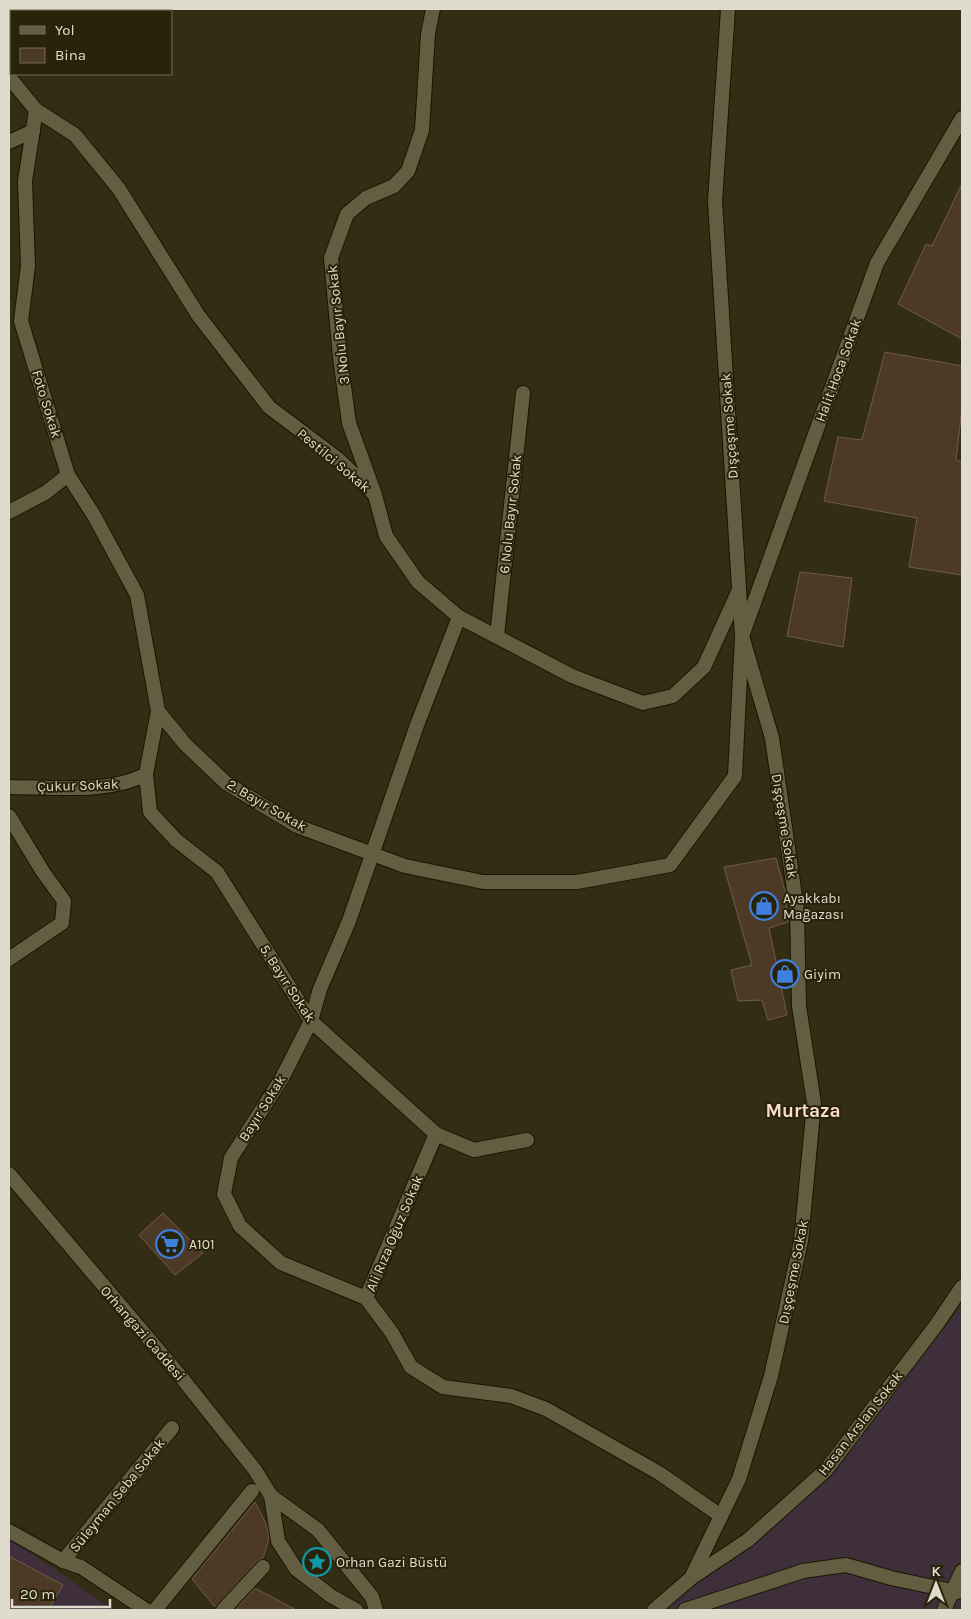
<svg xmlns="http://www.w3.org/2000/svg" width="971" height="1619" viewBox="0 0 971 1619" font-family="Karla,sans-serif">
	<rect width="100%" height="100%" fill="#332d14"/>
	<g fill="#3f2f3b">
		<path d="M962 1304V1610H640L648 1609 750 1543 947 1325Z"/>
		<path d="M9 1538 114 1610H9Z"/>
	</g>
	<g fill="#4c3926" stroke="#705b48">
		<path d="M962 184V339L898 304 926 244 932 246Z"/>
		<path d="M885 352 962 366V408L956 460 962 462V575L909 567 917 518 824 501 838 437 862 440Z"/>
		<path d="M800 572 852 578 843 647 787 636Z"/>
		<path d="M776 858 786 895 788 922 769 928 787 1015 768 1020 762 1000 738 1001 731 970 752 965 724 867Z"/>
		<path d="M163 1213 203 1253 175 1275 139 1235Z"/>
		<path d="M255 1502 267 1526 269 1538 263 1558 257 1561 215 1607 192 1579Z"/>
		<path d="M9 1556 63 1585 48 1610H9Z"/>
		<path d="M255 1588 296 1610H235Z"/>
	</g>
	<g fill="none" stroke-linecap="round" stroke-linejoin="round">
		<defs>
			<g id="pedestrian">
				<path d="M9 1531 63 1561 81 1567 146 1610"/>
				<path d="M63 1561 172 1428"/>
				<path d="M155 1610 252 1491"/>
				<path d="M223 1610 263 1567"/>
				<path d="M944 1610 962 1571"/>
			</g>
			<g id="minor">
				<path d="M93 9 94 11"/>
				<path d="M433 9 428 34 422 130 408 171 394 186 366 198 347 214 331 258 340 357 349 423 375 495 386 536 418 582 459 617 572 676 643 703 673 696 704 667 739 590"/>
				<path d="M152 11 154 9"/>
				<path d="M9 77 36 110 75 135 119 189 198 315 269 407 338 459 373 493"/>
				<path d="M9 142 33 131"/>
				<path d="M9 512 45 493 68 475"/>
				<path d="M497 636 523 393"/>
				<path d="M158 711 185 744 226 783 297 826 405 866 483 882H577L670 865 735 776 742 636 877 263 962 118"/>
				<path d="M146 774 150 812 176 840 217 872 311 1021 436 1134"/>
				<path d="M9 787C50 787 110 794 146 774L158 711 137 595 93 514 68 475 21 321 28 266 25 181 36 110"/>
				<path d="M9 816 43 872 64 901 62 923 9 959"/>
				<path d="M366 1298 281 1263 240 1226 224 1194 231 1158 282 1078 311 1021 320 989 349 921 417 725 459 617"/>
				<path d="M366 1298 392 1333 411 1367 443 1387 511 1396 546 1409 659 1473 721 1516"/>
				<path d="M366 1298 436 1134 474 1150 527 1140"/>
				<path d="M691 1578 748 1540 826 1470 937 1324 962 1287"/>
			</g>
			<g id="tertiary">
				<path d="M9 1174 181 1377 255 1470 271 1496 278 1541 296 1569 331 1596 356 1610"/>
				<path d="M271 1496 318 1530 372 1597 376 1610"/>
				<path d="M654 1610 691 1578 739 1479 771 1376 801 1241 814 1103 799 1006 797 910 772 738 742 636 715 201 728 9"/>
				<path d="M685 1610 803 1571 846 1565 891 1578 957 1592 962 1591"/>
			</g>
		</defs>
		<use href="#pedestrian" stroke="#1b1500" stroke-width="16"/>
		<use href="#minor" stroke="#1b1500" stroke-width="16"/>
		<use href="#tertiary" stroke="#1b1500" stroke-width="16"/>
		<use href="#pedestrian" stroke="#635d42" stroke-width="14"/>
		<use href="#minor" stroke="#635d42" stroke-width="14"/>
		<use href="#tertiary" stroke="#635d42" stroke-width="14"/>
	</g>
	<defs>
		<symbol id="shop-ring" viewBox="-11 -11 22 22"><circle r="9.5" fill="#29230a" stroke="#3f7fe0" stroke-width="1.5"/><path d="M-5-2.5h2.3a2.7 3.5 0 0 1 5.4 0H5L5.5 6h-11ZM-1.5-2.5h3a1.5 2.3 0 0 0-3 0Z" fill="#3f7fe0"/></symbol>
		<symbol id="supermarket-ring" viewBox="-11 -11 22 22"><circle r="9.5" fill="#29230a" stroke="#3f7fe0" stroke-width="1.5"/><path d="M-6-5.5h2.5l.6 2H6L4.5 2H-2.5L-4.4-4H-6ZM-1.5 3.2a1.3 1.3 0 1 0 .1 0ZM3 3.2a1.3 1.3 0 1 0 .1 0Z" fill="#3f7fe0"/></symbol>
		<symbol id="sight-ring" viewBox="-11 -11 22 22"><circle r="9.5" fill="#29230a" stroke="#0f9aa8" stroke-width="1.5"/><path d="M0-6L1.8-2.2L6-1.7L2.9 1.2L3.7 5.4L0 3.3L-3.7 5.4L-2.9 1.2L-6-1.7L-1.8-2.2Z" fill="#0f9aa8"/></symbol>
	</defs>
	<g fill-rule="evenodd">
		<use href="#shop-ring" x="748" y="890" width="32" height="32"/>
		<use href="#shop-ring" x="769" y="958" width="32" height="32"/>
		<use href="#supermarket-ring" x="154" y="1228" width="32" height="32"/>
		<use href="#sight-ring" x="301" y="1546" width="32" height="32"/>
	</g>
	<g text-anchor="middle" stroke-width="4" stroke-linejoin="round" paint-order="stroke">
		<g font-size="14" fill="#e0dccd" stroke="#29230a">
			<text transform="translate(338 325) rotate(-96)" y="5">3 Nolu Bayır Sokak</text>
			<text transform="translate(838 370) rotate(-70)" y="5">Halit Hoca Sokak</text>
			<text transform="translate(47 404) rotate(73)" y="5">Foto Sokak</text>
			<text transform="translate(729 426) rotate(-94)" y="5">Dışçeşme Sokak</text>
			<text transform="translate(334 460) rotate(40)" y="5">Pestilci Sokak</text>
			<text transform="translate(510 514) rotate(-84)" y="5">6 Nolu Bayır Sokak</text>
			<text transform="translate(78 785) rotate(-2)" y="5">Çukur Sokak</text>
			<text transform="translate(267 805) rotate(30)" y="5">2. Bayır Sokak</text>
			<text transform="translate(785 826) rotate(81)" y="5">Dışçeşme Sokak</text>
			<text transform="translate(288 983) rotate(57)" y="5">5. Bayır Sokak</text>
			<text transform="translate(262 1108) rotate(-58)" y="5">Bayır Sokak</text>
			<text transform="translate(394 1233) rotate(-67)" y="5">Ali Rıza Oğuz Sokak</text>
			<text transform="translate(793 1272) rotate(-79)" y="5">Dışçeşme Sokak</text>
			<text transform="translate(143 1333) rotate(49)" y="5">Orhangazi Caddesi</text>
			<text transform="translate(860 1423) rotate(-52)" y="5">Hasan Arslan Sokak</text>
			<text transform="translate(117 1495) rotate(-51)" y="5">Süleyman Seba Sokak</text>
		</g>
		<g font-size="14" fill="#e0dccd" stroke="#29230a" text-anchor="start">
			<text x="783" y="903">Ayakkabı<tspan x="783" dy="16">Mağazası</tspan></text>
			<text x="804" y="979">Giyim</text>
			<text x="189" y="1249">A101</text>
			<text x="336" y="1567">Orhan Gazi Büstü</text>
		</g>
		<g font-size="19" font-weight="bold" fill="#f9ddca" stroke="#29230a">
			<text x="803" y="1117">Murtaza</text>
		</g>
	</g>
	<rect width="971" height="1619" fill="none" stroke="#e0dccd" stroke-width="20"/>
	<rect x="10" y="10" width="162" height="65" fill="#29230a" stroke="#726d58"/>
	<rect x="20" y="26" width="25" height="8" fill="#635d42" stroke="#726d58"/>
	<text x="55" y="35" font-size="15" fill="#e0dccd">Yol</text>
	<rect x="20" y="48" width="25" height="15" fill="#4c3926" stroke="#726d58"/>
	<text x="55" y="60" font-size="15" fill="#e0dccd">Bina</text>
	<g transform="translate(936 1584)" stroke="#29230a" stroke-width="4" paint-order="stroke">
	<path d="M0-4L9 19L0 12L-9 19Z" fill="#e0dccd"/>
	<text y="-8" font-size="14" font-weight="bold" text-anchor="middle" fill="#e0dccd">K</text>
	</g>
	<path d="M12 1599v8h98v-8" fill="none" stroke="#e0dccd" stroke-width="2.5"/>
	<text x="20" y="1599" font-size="15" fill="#e0dccd" stroke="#29230a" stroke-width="4" paint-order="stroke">20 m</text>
</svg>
